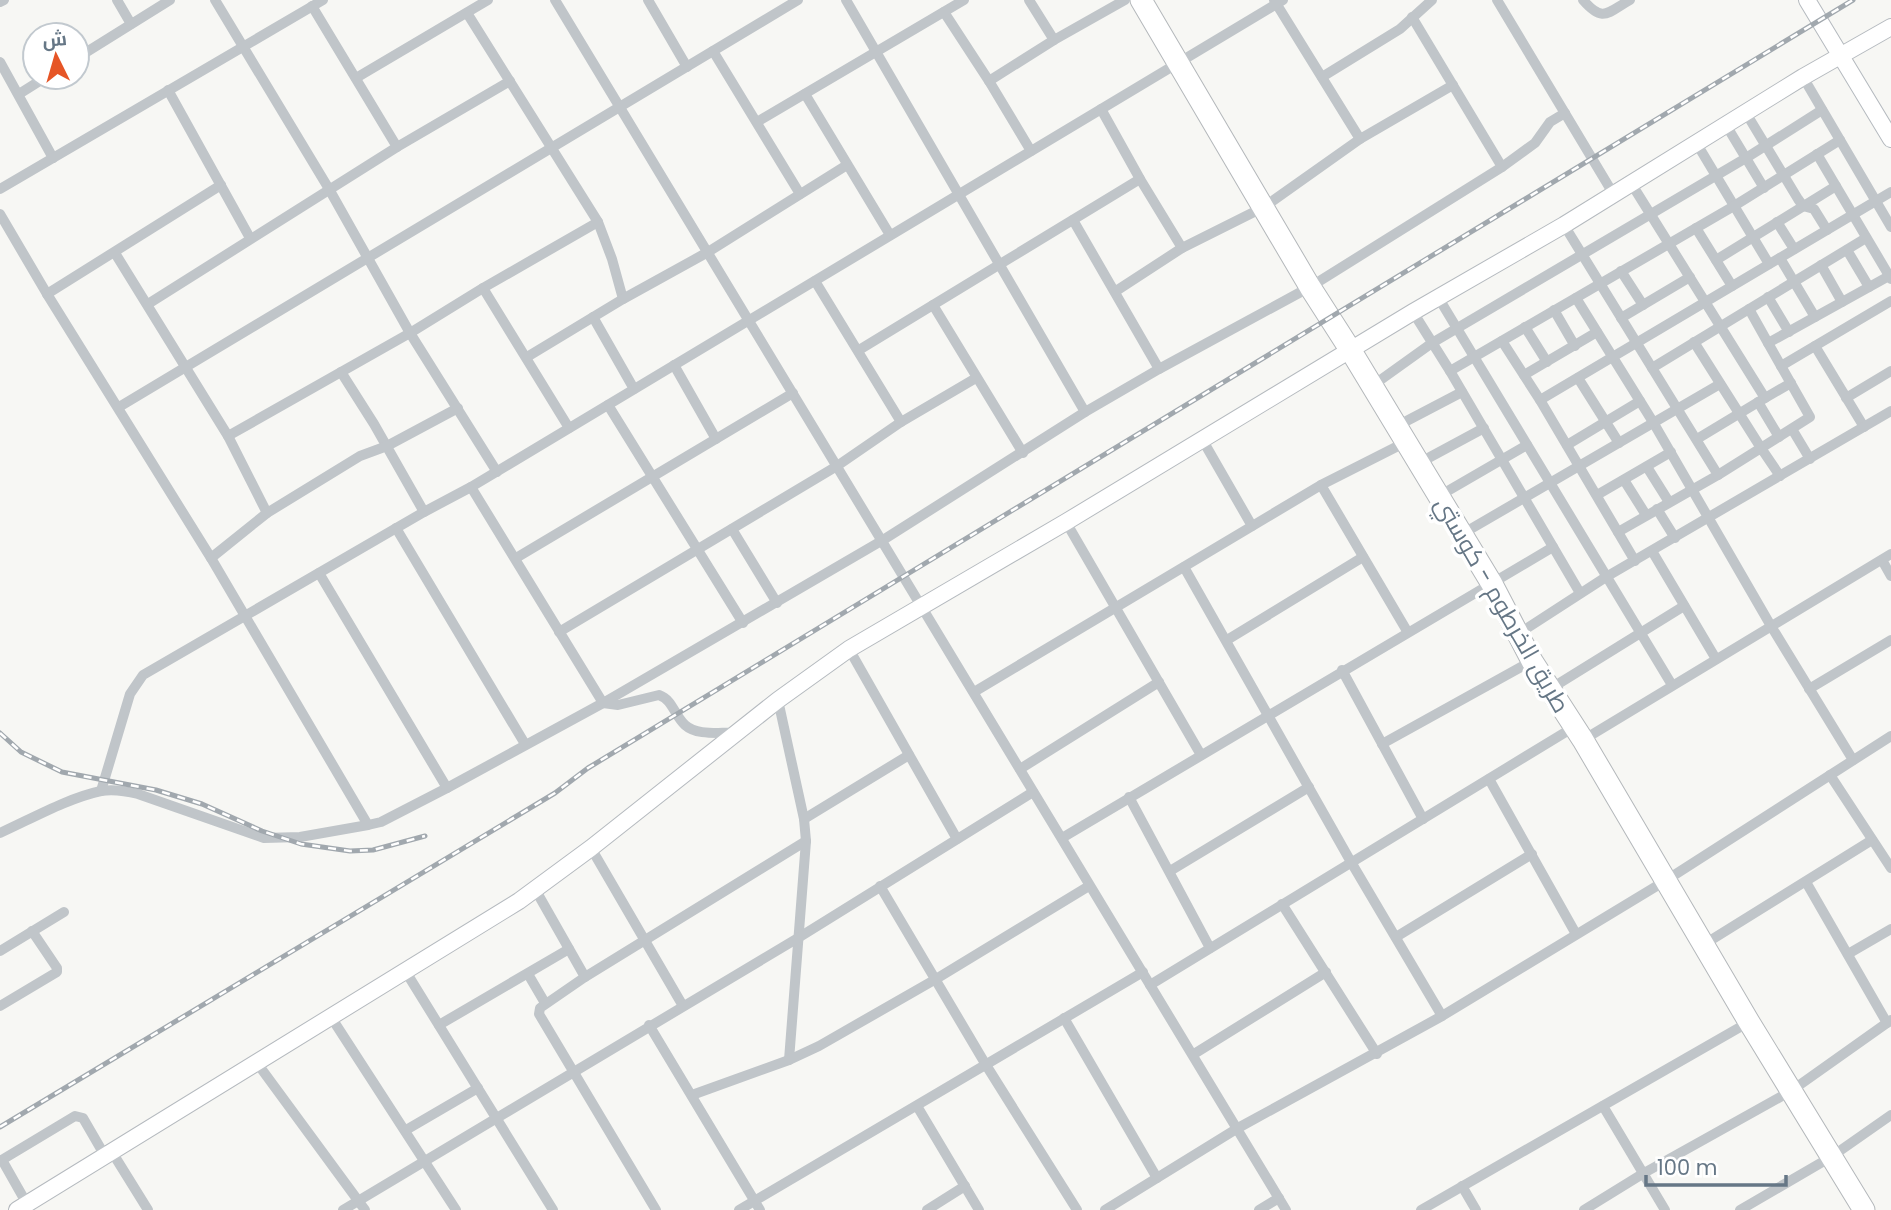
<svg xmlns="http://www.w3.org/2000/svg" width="1891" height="1210" viewBox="0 0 1891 1210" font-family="Poppins,Cairo,sans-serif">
	<rect width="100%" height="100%" fill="#f7f7f4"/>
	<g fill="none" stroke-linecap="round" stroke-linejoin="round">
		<defs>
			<g id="secondary">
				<path d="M1807 0 1891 139"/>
				<path d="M17 1210 519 901 591 848 778 700 849 649 1066 522 1413 312 1564 225 1803 77 1891 27"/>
			</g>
			<path id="highway" d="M1141 0 1310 287 1351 351 1492 584 1532 661 1583 740 1749 1022 1864 1210"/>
		</defs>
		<use href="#secondary" stroke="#b5babf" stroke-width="18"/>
		<use href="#highway" stroke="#b4b8bb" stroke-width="23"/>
		<g stroke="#c0c5c9" stroke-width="10">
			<path d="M117 0 131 24"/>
			<path d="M215 0 329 189 410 333 497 472"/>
			<path d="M555 0 1286 1210"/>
			<path d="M648 0 687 67"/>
			<path d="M846 0 1085 412"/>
			<path d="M1029 0 1054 40"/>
			<path d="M1274 0 1360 139"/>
			<path d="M1497 0 1614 195"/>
			<path d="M1583 0C1603 23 1607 13 1630 0"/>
			<path d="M0 2 4 0"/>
			<path d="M312 6 397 147"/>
			<path d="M944 12 989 81 1031 151"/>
			<path d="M467 13 598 222 612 259 623 299"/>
			<path d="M1412 17 1502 167"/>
			<path d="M713 51 800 194"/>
			<path d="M77 58 170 0"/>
			<path d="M0 62 53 158"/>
			<path d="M1322 77 1400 29 1432 0"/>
			<path d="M1803 77 1891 227"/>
			<path d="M356 78 488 0"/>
			<path d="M989 81 1054 40 1125 0"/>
			<path d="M168 90 250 238"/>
			<path d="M19 94 46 77"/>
			<path d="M805 94 890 235"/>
			<path d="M1101 109 1140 179 1182 248"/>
			<path d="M1746 113 1798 199 1803 206 1814 209 1827 230"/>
			<path d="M757 122 964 0"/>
			<path d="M1726 125 1764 188"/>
			<path d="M1697 144 1769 264"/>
			<path d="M1817 154 1891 279"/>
			<path d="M1631 183 1765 398 1697 439"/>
			<path d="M0 189 323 0"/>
			<path d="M0 214 47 294 211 558 368 825 381 822 447 788 603 703 883 540 1085 412 1159 369 1310 287 1502 167 1535 143 1550 122 1565 113"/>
			<path d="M1073 220 1159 369"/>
			<path d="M1777 222 1794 249"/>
			<path d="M1564 225 1718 475 1618 532"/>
			<path d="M1696 228 1732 286"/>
			<path d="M1847 250 1869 287"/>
			<path d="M115 253 228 436 267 513"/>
			<path d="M1780 258 1815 317"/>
			<path d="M1716 260 1836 186"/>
			<path d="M1821 265 1842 302"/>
			<path d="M1621 271 1643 305"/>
			<path d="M815 281 901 422"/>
			<path d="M483 288 569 428"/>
			<path d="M1116 291 1182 248 1264 207 1360 139 1453 85"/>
			<path d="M47 294 221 185"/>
			<path d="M1438 297 1672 685"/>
			<path d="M1768 297 1789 332"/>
			<path d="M1576 298 1653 422 1771 626 1853 760"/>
			<path d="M148 304 397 147 510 81"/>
			<path d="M933 305 1023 453"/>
			<path d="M1749 309 1768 343 1889 276"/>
			<path d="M1554 310 1575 346"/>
			<path d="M1413 312 1450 371 1580 593"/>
			<path d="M593 317 634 389"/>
			<path d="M1621 318 1690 277"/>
			<path d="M1525 327 1547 362"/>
			<path d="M1502 341 1540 400 1635 561"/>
			<path d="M1694 342 1761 448 1810 417 1781 366"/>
			<path d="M1768 343 1781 366 1891 301"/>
			<path d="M1815 346 1864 427"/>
			<path d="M859 350 1140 179"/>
			<path d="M527 357 623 299 708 252 847 165"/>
			<path d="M674 365 716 439"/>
			<path d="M1652 368 1866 238"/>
			<path d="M1450 371 1734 206 1840 140"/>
			<path d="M341 372 374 424 424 512"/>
			<path d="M1524 375 1597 332"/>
			<path d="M1578 378 1619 443"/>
			<path d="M1372 386 1432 343 1746 158 1822 110"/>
			<path d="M1765 398 1791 383"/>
			<path d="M1846 398 1891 371"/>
			<path d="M1540 400 1891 192"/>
			<path d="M1758 402 1779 437"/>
			<path d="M608 405 743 623"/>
			<path d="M119 407 798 0"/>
			<path d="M1397 426 1462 392"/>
			<path d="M1792 429 1810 459"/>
			<path d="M228 436 410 333 483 288 598 222"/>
			<path d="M1202 439 1252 526"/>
			<path d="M1567 445 1640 401"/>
			<path d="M1419 463 1484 428"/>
			<path d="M1647 467 1669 502"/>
			<path d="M1718 475 1761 448 1780 476"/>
			<path d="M1624 480 1646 515"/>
			<path d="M1321 485 1407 631"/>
			<path d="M471 487 603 703 618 705 659 695C673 700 674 715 685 725 697 736 720 732 735 733"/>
			<path d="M1597 495 1671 452"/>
			<path d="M1439 496 1527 445"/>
			<path d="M1657 509 1675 538"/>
			<path d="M1066 522 1201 755"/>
			<path d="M396 528 525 744"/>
			<path d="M732 529 777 603"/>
			<path d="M1462 534 1720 384"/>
			<path d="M1652 551 1716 659"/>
			<path d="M211 558 267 513 360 456 387 446 458 408"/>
			<path d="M516 558 793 393"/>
			<path d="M1882 560 1891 576"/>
			<path d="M1184 567 1351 862 1442 1016"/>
			<path d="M319 573 447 788"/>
			<path d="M559 632 837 466 901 422 976 378"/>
			<path d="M1518 634 1606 577 1891 411"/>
			<path d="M1227 640 1363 557"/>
			<path d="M849 649 957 839"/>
			<path d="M1342 670 1423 819"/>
			<path d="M1550 689 1684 606"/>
			<path d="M1809 689 1891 640"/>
			<path d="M974 692 1321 485 1406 442"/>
			<path d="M778 700 804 819 806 841 789 1060"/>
			<path d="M1583 740 1891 554"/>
			<path d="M1382 744 1532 661"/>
			<path d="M1020 769 1159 682"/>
			<path d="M1830 775 1891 868"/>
			<path d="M1489 779 1576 934"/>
			<path d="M101 791 130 694 143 675 424 512 471 487 1283 0"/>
			<path d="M1129 797 1210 948"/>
			<path d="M804 819 909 755"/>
			<path d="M0 833C31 819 68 798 101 791 114 789 126 791 138 794L264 838 300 837 368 825"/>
			<path d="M1062 838 1553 547"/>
			<path d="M591 848 683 1006"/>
			<path d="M1170 871 1309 787"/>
			<path d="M1806 882 1887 1023"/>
			<path d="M880 886 986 1065 1077 1210"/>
			<path d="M535 889 585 977"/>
			<path d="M1282 904 1377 1054"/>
			<path d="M1396 937 1532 854"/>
			<path d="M1703 945 1872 840"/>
			<path d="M0 951 64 912"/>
			<path d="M1848 954 1891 929"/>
			<path d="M406 972 553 1210"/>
			<path d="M528 974 545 1003"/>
			<path d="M1150 985 1574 727"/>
			<path d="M0 1006 57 972V968L32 931"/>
			<path d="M331 1017 456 1210"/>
			<path d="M1064 1018 1157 1178"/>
			<path d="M439 1025 569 949"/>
			<path d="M649 1025 760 1210"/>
			<path d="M1194 1054 1326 972"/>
			<path d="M257 1063 365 1210"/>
			<path d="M692 1095 789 1060 819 1046 936 979 1089 886"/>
			<path d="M917 1106 979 1210"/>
			<path d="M1603 1106 1665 1210"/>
			<path d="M406 1130 478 1088"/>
			<path d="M112 1152 148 1210"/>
			<path d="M2 1160 27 1204"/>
			<path d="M0 1161 75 1116 83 1118 105 1156"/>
			<path d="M1462 1186 1476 1210"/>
			<path d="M343 1210 798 938 1033 792"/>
			<path d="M656 1210 539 1014 540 1008 585 977 806 841"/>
			<path d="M739 1210 1143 972"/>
			<path d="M927 1210 965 1186"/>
			<path d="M1105 1210 1238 1128 1442 1016 1665 881 1891 736"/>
			<path d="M1259 1210 1279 1198"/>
			<path d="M1421 1210 1749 1022"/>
			<path d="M1584 1210 1644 1173 1791 1091 1891 1020"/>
			<path d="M1740 1210 1831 1157 1891 1115"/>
		</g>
		<use href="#secondary" stroke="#fff" stroke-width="16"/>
		<use href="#highway" stroke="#fff" stroke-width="21"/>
		<defs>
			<g id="rail">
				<path d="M0 733 21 752 62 772 156 790 202 804 262 831 301 844 350 851 373 850 425 836"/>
				<path d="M0 1127 555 793 588 768 1853 0"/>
			</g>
		</defs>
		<use href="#rail" stroke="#a1a8ae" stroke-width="5"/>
		<use href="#rail" stroke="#fff" stroke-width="2.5" stroke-dasharray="8" stroke-linecap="butt"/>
	</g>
	<g text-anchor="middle" stroke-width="7" stroke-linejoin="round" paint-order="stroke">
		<g font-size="24" fill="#667786" stroke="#fff">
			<text transform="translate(1502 605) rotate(60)" y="8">طريق الخرطوم - كوستي</text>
		</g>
	</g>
	<g transform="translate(56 56) rotate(355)"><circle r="33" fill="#ffffff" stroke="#c2c9cf" stroke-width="2"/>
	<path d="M0-5L12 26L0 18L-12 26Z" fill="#e65526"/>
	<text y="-10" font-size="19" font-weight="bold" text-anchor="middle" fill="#667786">ش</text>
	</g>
	<path d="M1646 1175v10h140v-10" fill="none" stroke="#667786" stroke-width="3.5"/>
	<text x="1657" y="1175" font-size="21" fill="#667786" stroke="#ffffff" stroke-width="5" paint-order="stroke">100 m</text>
</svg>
